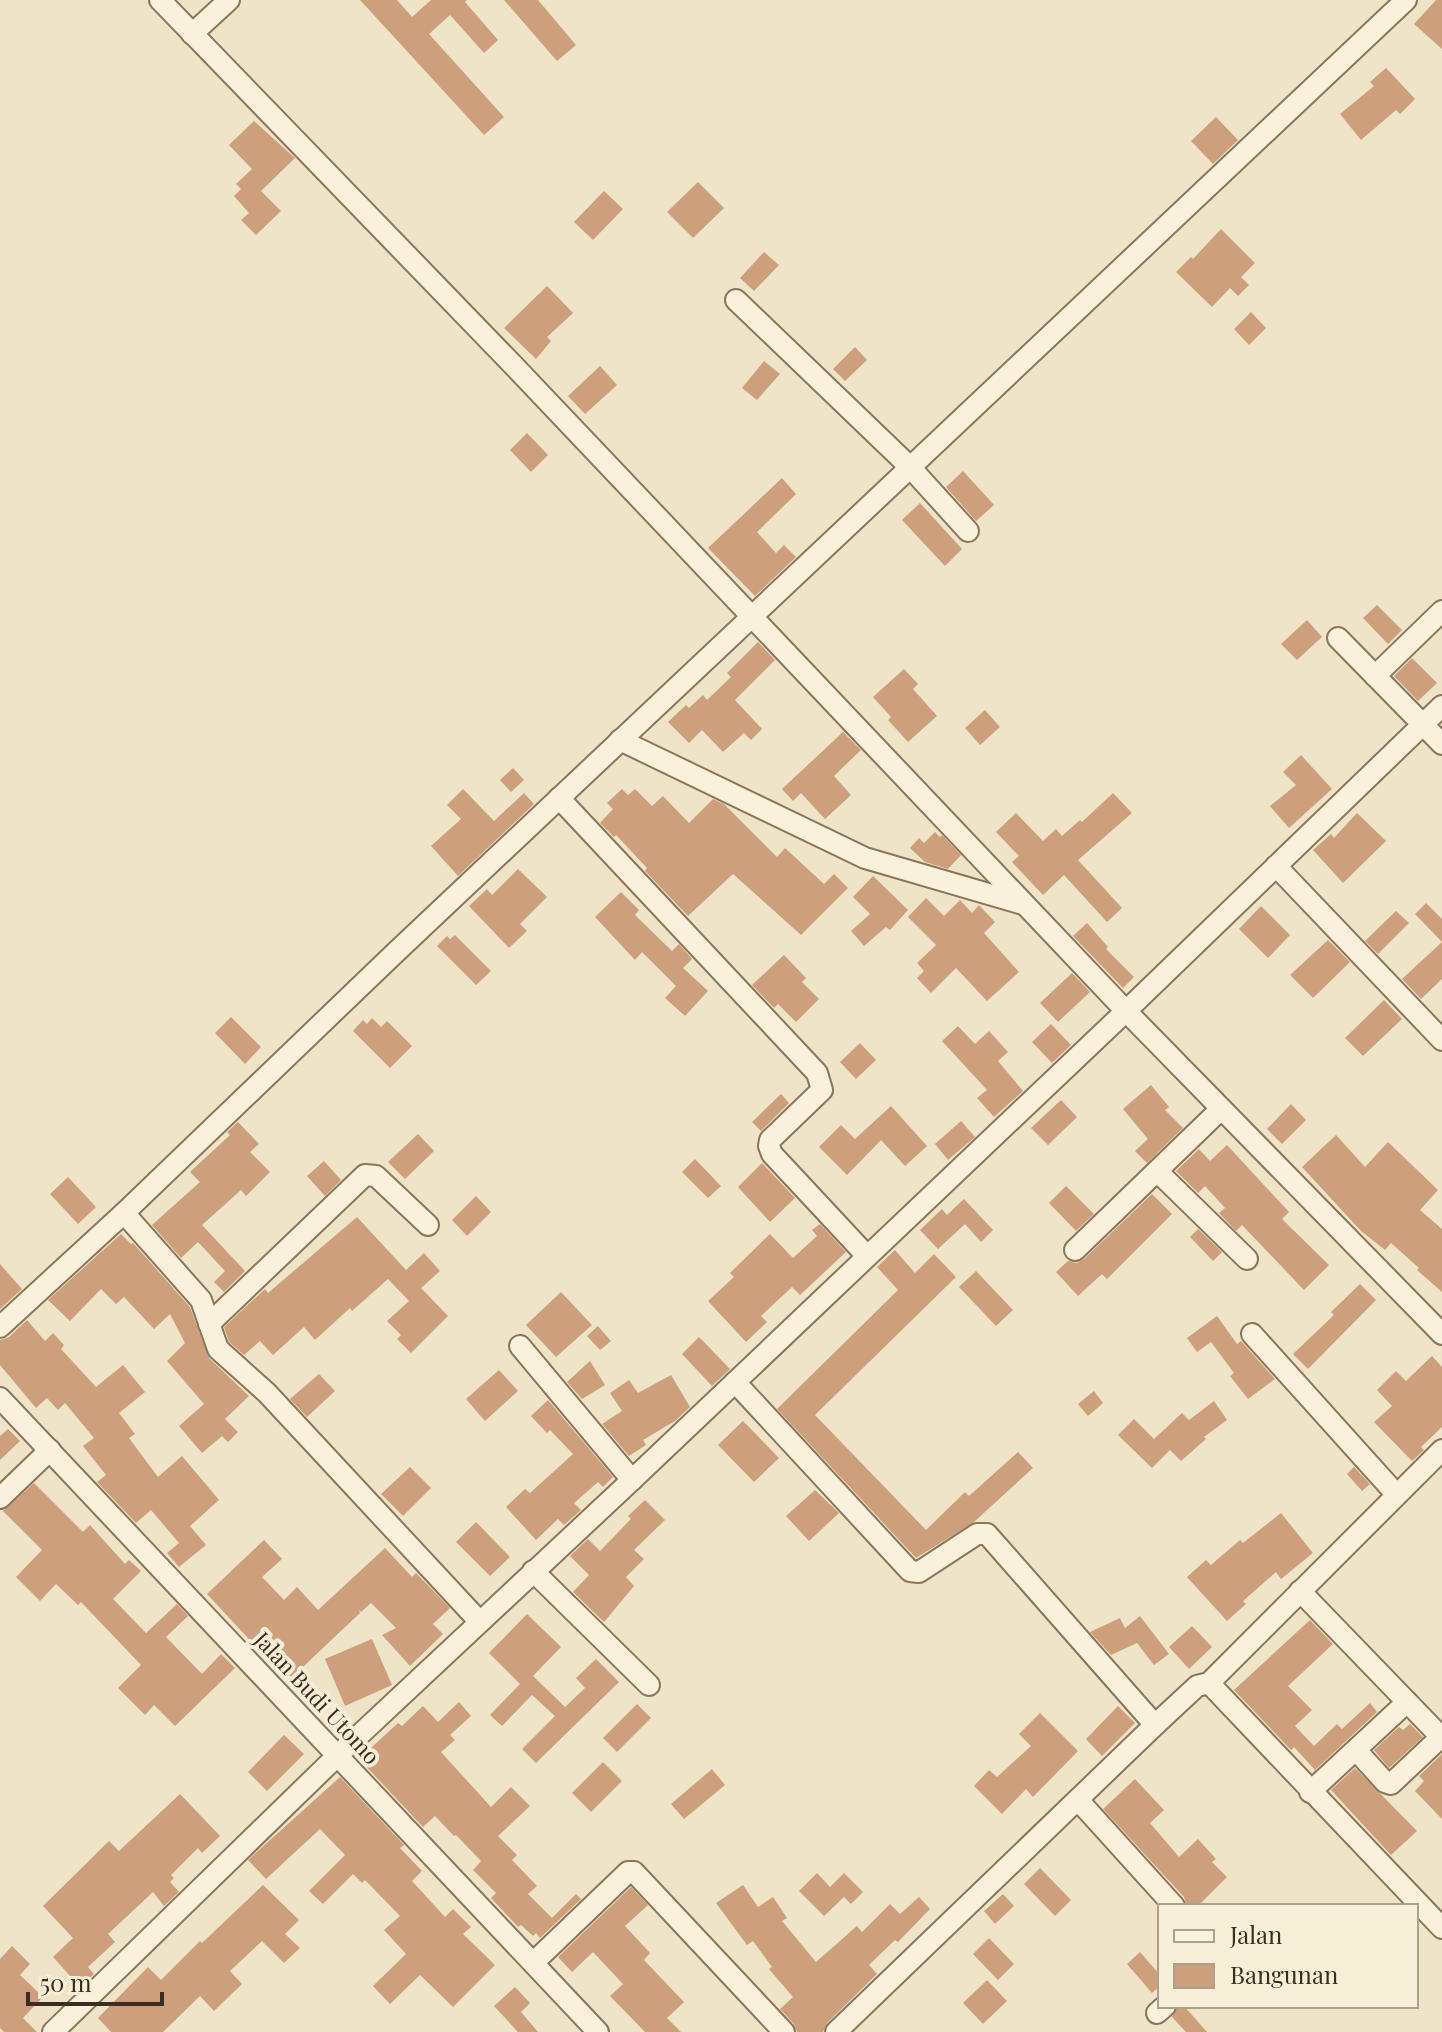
<svg xmlns="http://www.w3.org/2000/svg" width="1442" height="2032" viewBox="0 0 1442 2032" font-family="'Playfair Display',serif">
	<rect width="100%" height="100%" fill="#efe4c7"/>
	<g fill="#cd9f7d">
		<path d="M360 0H397L412 17 431 0H467L465 2 498 40 484 53 450 15 429 34 504 117 484 135Z"/>
		<path d="M504 0H538L576 45 557 61Z"/>
		<path d="M1436 0H1442V49L1414 24Z"/>
		<path d="M1386 68 1415 99 1400 114 1396 110 1361 140 1340 114 1374 86 1370 82Z"/>
		<path d="M1216 117 1238 140 1213 164 1191 141Z"/>
		<path d="M254 121 295 158 261 191 281 211 256 235 241 220 249 213 234 196 241 189 236 184 252 169 229 145Z"/>
		<path d="M698 182 724 208 693 238 667 212Z"/>
		<path d="M604 191 623 209 593 240 574 222Z"/>
		<path d="M1221 229 1255 263 1241 277 1249 285 1238 296 1230 288 1212 307 1176 272 1191 257 1193 259Z"/>
		<path d="M764 252 779 265 754 291 740 278Z"/>
		<path d="M547 286 573 313 547 337 551 341 536 359 504 328Z"/>
		<path d="M1251 312 1266 328 1249 345 1234 329Z"/>
		<path d="M855 347 867 360 845 381 833 369Z"/>
		<path d="M764 361 780 374 757 400 742 388Z"/>
		<path d="M600 366 617 385 585 414 568 396Z"/>
		<path d="M527 433 548 455 531 472 510 450Z"/>
		<path d="M963 471 994 505 976 521 946 487Z"/>
		<path d="M782 478 796 494 757 532 776 553 784 545 796 557 755 596 708 548Z"/>
		<path d="M920 503 962 549 945 566 902 520Z"/>
		<path d="M1377 605 1402 630 1388 644 1363 618Z"/>
		<path d="M1307 620 1322 637 1297 660 1281 644Z"/>
		<path d="M758 642 775 660 735 700 762 729 751 740 744 733 723 752 702 730 689 743 668 722 686 705 689 708 703 695 707 700 731 677 727 673Z"/>
		<path d="M1412 658 1437 683 1418 701 1394 676Z"/>
		<path d="M904 669 918 684 913 689 937 716 908 742 888 720 891 717 873 697Z"/>
		<path d="M985 710 1000 727 980 745 965 728Z"/>
		<path d="M843 732 861 750 834 776 851 795 825 819 801 793 793 801 782 789Z"/>
		<path d="M1301 755 1332 789 1289 828 1270 806 1296 785 1283 772Z"/>
		<path d="M513 768 524 780 511 792 500 780Z"/>
		<path d="M463 789 494 821 524 793 534 804 458 876 431 846 461 819 447 805Z"/>
		<path d="M622 789 628 795 635 789 652 806 663 796 689 823 713 799 724 804 777 857 785 848 824 884 834 874 848 888 801 935 733 874 688 916 645 871 647 868 616 835 614 837 600 823 613 809 607 803Z"/>
		<path d="M1113 793 1132 813 1078 860 1122 908 1107 922 1064 875 1043 895 1012 862 1019 856 996 832 1016 813 1043 841 1056 829 1062 836 1080 820 1082 822Z"/>
		<path d="M1357 813 1386 841 1343 883 1313 850 1331 834 1334 838Z"/>
		<path d="M935 832 940 837 942 835 961 855 948 869 925 862 910 848 919 838 924 843Z"/>
		<path d="M518 869 547 897 520 924 527 931 509 948 469 906 487 889 492 895Z"/>
		<path d="M873 876 908 910 890 930 886 927 864 946 851 931 870 914 853 897Z"/>
		<path d="M621 892 639 910 635 915 672 951 679 944 692 959 683 968 708 991 685 1016 665 998 676 986 642 952 635 960 595 917Z"/>
		<path d="M926 898 944 916 960 900 972 913 979 905 995 922 984 933 1019 972 987 1001 956 968 931 993 917 978 924 971 917 963 936 945 908 917Z"/>
		<path d="M1426 903 1442 919V979L1421 999 1402 979 1442 942 1415 914Z"/>
		<path d="M1261 906 1290 935 1268 958 1239 929Z"/>
		<path d="M1396 911 1409 923 1378 954 1365 941Z"/>
		<path d="M1087 923 1108 947 1106 949 1134 977 1123 988 1073 936Z"/>
		<path d="M455 935 491 971 476 985 437 946 447 936 450 939Z"/>
		<path d="M1328 940 1350 962 1313 998 1290 975Z"/>
		<path d="M784 955 806 978 802 982 819 999 796 1022 778 1004 774 1008 752 985Z"/>
		<path d="M1072 973 1090 992 1058 1022 1040 1003Z"/>
		<path d="M1384 1000 1402 1019 1363 1056 1345 1038Z"/>
		<path d="M231 1017 261 1047 245 1064 215 1033Z"/>
		<path d="M372 1018 381 1027 387 1021 412 1046 390 1068 353 1031 363 1020 367 1024Z"/>
		<path d="M1051 1024 1071 1045 1052 1063 1032 1042Z"/>
		<path d="M958 1026 975 1044 989 1031 1008 1052 998 1061 1023 1091 994 1117 977 1098 987 1090 942 1041Z"/>
		<path d="M860 1043 876 1060 856 1079 840 1062Z"/>
		<path d="M1151 1085 1169 1107 1165 1110 1183 1128 1147 1163 1135 1151 1148 1139 1123 1109Z"/>
		<path d="M781 1094 789 1103 761 1131 752 1122Z"/>
		<path d="M1061 1100 1077 1117 1048 1145 1031 1128Z"/>
		<path d="M1291 1104 1306 1120 1282 1144 1267 1129Z"/>
		<path d="M891 1106 927 1146 905 1166 881 1140 847 1175 819 1147 841 1125 855 1139Z"/>
		<path d="M961 1121 975 1137 948 1160 935 1144Z"/>
		<path d="M238 1122 259 1144 250 1152 270 1172 246 1196 241 1190 202 1225 245 1271 224 1292 214 1282 225 1271 198 1242 181 1258 152 1225 200 1182 190 1172 230 1135 227 1132Z"/>
		<path d="M418 1134 434 1151 405 1179 388 1162Z"/>
		<path d="M1336 1135 1365 1167 1388 1142 1438 1190 1420 1210 1442 1229V1292L1417 1270 1419 1268 1391 1243 1385 1250 1361 1231 1302 1167Z"/>
		<path d="M1227 1145 1289 1212 1282 1219 1329 1265 1304 1290 1242 1225 1236 1231 1219 1213 1225 1208 1205 1186 1198 1193 1176 1171 1199 1149 1210 1161Z"/>
		<path d="M695 1159 721 1186 708 1198 682 1172Z"/>
		<path d="M324 1161 341 1180 325 1196 307 1176Z"/>
		<path d="M762 1163 795 1198 770 1222 738 1187Z"/>
		<path d="M68 1177 96 1207 78 1224 50 1194Z"/>
		<path d="M1066 1186 1094 1214 1076 1231 1049 1203Z"/>
		<path d="M1152 1194 1172 1214 1107 1279 1102 1274 1078 1296 1056 1272 1068 1261 1077 1263 1084 1259Z"/>
		<path d="M476 1196 491 1212 467 1236 452 1220Z"/>
		<path d="M964 1199 993 1230 981 1242 965 1224 938 1249 920 1230 942 1209 947 1215Z"/>
		<path d="M357 1217 406 1270 424 1253 440 1271 421 1288 448 1316 411 1353 397 1339 401 1335 387 1321 409 1301 388 1279 352 1311 350 1308 315 1340 304 1327 273 1355 260 1341 244 1355 229 1342 224 1327 265 1289 268 1293Z"/>
		<path d="M820 1224 846 1252 800 1295 792 1287 761 1316 767 1322 746 1342 708 1301 734 1277 730 1273 770 1234 793 1258 817 1236 812 1230Z"/>
		<path d="M1198 1229 1222 1252 1213 1261 1190 1237Z"/>
		<path d="M121 1234 131 1244 133 1243 190 1307 209 1358 249 1396 225 1419 238 1432 228 1442 222 1436 202 1453 179 1426 204 1404 167 1361 185 1343 170 1314 154 1329 124 1297 116 1304 101 1289 70 1321 48 1300Z"/>
		<path d="M895 1250 915 1273 934 1254 956 1277 815 1415 926 1530 965 1492 969 1496 1018 1452 1033 1468 974 1522 916 1558 777 1409 898 1290 877 1267Z"/>
		<path d="M0 1264 22 1289 0 1309Z"/>
		<path d="M976 1271 1013 1310 996 1326 959 1287Z"/>
		<path d="M1360 1284 1376 1300 1308 1369 1293 1354 1334 1315 1331 1312Z"/>
		<path d="M561 1292 592 1325 556 1357 526 1325Z"/>
		<path d="M1217 1316 1237 1344 1241 1341 1275 1379 1248 1399 1230 1376 1234 1373 1211 1342 1197 1352 1187 1338Z"/>
		<path d="M27 1320 45 1341 53 1333 64 1345 61 1349 96 1387 123 1365 145 1392 119 1413 135 1434 129 1438 158 1477 182 1456 219 1500 190 1526 206 1545 179 1567 167 1553 179 1543 151 1510 136 1523 97 1482 106 1475 83 1446 94 1438 65 1403 58 1410 47 1398 36 1408 0 1365V1340L9 1337Z"/>
		<path d="M598 1326 611 1341 600 1350 587 1336Z"/>
		<path d="M699 1337 730 1369 712 1386 682 1354Z"/>
		<path d="M1432 1356 1442 1367V1427L1421 1447 1424 1450 1412 1461 1374 1422 1392 1406 1377 1390 1396 1371 1406 1381Z"/>
		<path d="M590 1361 605 1385 582 1399 567 1382Z"/>
		<path d="M499 1370 518 1391 485 1421 466 1399Z"/>
		<path d="M319 1374 335 1391 307 1417 290 1399Z"/>
		<path d="M671 1375 690 1407 675 1421 643 1440 646 1445 629 1456 602 1424 622 1411 610 1393 629 1380 638 1393Z"/>
		<path d="M1094 1391 1103 1403 1088 1416 1078 1404Z"/>
		<path d="M548 1400 613 1477 603 1487 598 1482 574 1503 581 1510 564 1525 558 1519 536 1540 506 1507 525 1489 530 1493 573 1454 550 1430 547 1433 531 1416Z"/>
		<path d="M1214 1401 1227 1420 1204 1437 1206 1439 1181 1461 1170 1450 1152 1468 1118 1435 1134 1419 1154 1439 1182 1413 1189 1420Z"/>
		<path d="M743 1421 779 1458 754 1482 718 1445Z"/>
		<path d="M8 1429 20 1441 0 1460V1436Z"/>
		<path d="M410 1467 431 1488 403 1516 381 1494Z"/>
		<path d="M1354 1467 1370 1484 1362 1491 1347 1474Z"/>
		<path d="M34 1483 83 1532 90 1525 125 1564 129 1560 141 1571 113 1599 146 1633 177 1604 188 1616 166 1637 202 1674 221 1654 235 1668 175 1726 154 1705 145 1715 118 1688 141 1665 81 1602 78 1605 56 1584 40 1601 16 1577 42 1550 3 1511Z"/>
		<path d="M815 1490 839 1513 809 1541 786 1516Z"/>
		<path d="M645 1500 665 1520 634 1550 644 1559 626 1577 634 1586 604 1622 573 1592 589 1575 570 1556 588 1539 600 1551 631 1519 628 1516Z"/>
		<path d="M1281 1513 1313 1553 1281 1579 1276 1572 1243 1601 1246 1604 1227 1621 1187 1577 1206 1560 1211 1565 1240 1540 1243 1543Z"/>
		<path d="M476 1522 510 1557 490 1576 456 1542Z"/>
		<path d="M264 1540 282 1559 262 1577 284 1600 297 1587 318 1610 385 1548 412 1577 416 1573 450 1608 433 1624 443 1634 410 1666 382 1635 396 1628 371 1603 361 1612 359 1610 360 1613 288 1681 207 1594Z"/>
		<path d="M527 1614 561 1647 533 1676 565 1707 585 1688 576 1678 596 1659 619 1682 536 1763 522 1749 555 1716 532 1695 502 1726 490 1715 520 1684 489 1653Z"/>
		<path d="M1140 1616 1169 1654 1154 1665 1137 1643 1111 1655 1090 1632 1120 1618 1125 1628Z"/>
		<path d="M1310 1620 1333 1644 1288 1686 1312 1710 1295 1726 1314 1746 1337 1724 1342 1729 1370 1703 1377 1712 1315 1770 1294 1747 1291 1750 1234 1690Z"/>
		<path d="M1192 1626 1212 1647 1189 1669 1169 1647Z"/>
		<path d="M372 1639 392 1685 345 1706 325 1659Z"/>
		<path d="M459 1702 471 1716 450 1735 455 1740 441 1752 491 1807 511 1787 530 1806 498 1836 517 1855 512 1860 537 1886 528 1894 552 1918 576 1894 581 1899 540 1938 536 1933 533 1936 521 1925 518 1927 491 1898 496 1893 473 1870 481 1861 456 1835 454 1836 435 1816 423 1827 359 1759 398 1723 402 1726 423 1706 438 1722Z"/>
		<path d="M637 1704 651 1718 617 1752 603 1738Z"/>
		<path d="M1118 1706 1135 1723 1102 1756 1086 1739Z"/>
		<path d="M1040 1713 1078 1751 1033 1797 1026 1789 1002 1814 974 1786 989 1770 997 1777 1031 1746 1019 1734Z"/>
		<path d="M1410 1724 1423 1737 1389 1768 1374 1750 1399 1727 1403 1730Z"/>
		<path d="M284 1735 304 1754 267 1791 248 1772Z"/>
		<path d="M1442 1754V1819L1415 1791 1424 1781 1419 1776Z"/>
		<path d="M603 1762 622 1781 591 1812 572 1793Z"/>
		<path d="M1355 1768 1417 1831 1391 1855 1331 1790Z"/>
		<path d="M712 1769 725 1785 684 1819 671 1804Z"/>
		<path d="M340 1777 404 1845 400 1848 422 1871 412 1881 445 1917 453 1909 471 1927 463 1934 495 1965 453 2007 420 1975 390 2004 373 1986 406 1954 384 1930 400 1916 365 1880 362 1883 353 1874 323 1904 309 1891 345 1855 320 1829 266 1879 248 1860Z"/>
		<path d="M1135 1779 1164 1810 1150 1823 1179 1857 1198 1839 1216 1859 1212 1862 1227 1877 1198 1906H1187L1184 1897 1103 1809Z"/>
		<path d="M180 1794 220 1836 202 1853 198 1848 171 1875 174 1878 170 1882 179 1892 164 1906 153 1892 108 1934 115 1942 88 1967 94 1974 80 1987 53 1957 73 1938 43 1906 109 1841 119 1851Z"/>
		<path d="M1040 1868 1071 1900 1055 1916 1024 1884Z"/>
		<path d="M817 1873 830 1887 844 1873 863 1892 851 1904 844 1897 824 1916 799 1891Z"/>
		<path d="M263 1885 299 1920 285 1934 300 1948 284 1963 262 1941 230 1971 242 1984 214 2011 200 1996 163 2032H111L98 2018 148 1967 161 1980 200 1941 202 1943Z"/>
		<path d="M743 1885 758 1907 773 1897 787 1918 782 1921 816 1962 857 1926 862 1932 890 1904 900 1914 919 1897 930 1909 898 1942 895 1940 869 1965 877 1974 827 2023 823 2032H797L794 2024 780 2009 793 1997 769 1969 772 1967 753 1941 747 1945 716 1903Z"/>
		<path d="M631 1887 648 1905 625 1926 650 1953 644 1960 684 2002 667 2018 681 2032H645L610 1996 623 1984 593 1952 572 1972 558 1957Z"/>
		<path d="M1003 1894 1014 1906 995 1924 984 1911Z"/>
		<path d="M989 1938 1014 1964 998 1980 973 1954Z"/>
		<path d="M12 1946 30 1964 20 1975 43 1997 23 2018 37 2032H4L0 2028V1959Z"/>
		<path d="M1140 1952 1160 1975V1986L1152 1993 1127 1964Z"/>
		<path d="M987 1980 1007 2001 983 2024 963 2003Z"/>
		<path d="M515 1987 530 2003 521 2012 538 2032H518L494 2006Z"/>
		<path d="M1178 2006H1184L1207 2032H1186L1172 2017Z"/>
	</g>
	<g fill="none" stroke-linecap="round" stroke-linejoin="round">
		<defs>
			<g id="minor">
				<path d="M160 0 516 368 1126 1011 1442 1334"/>
				<path d="M192 34 229 0"/>
				<path d="M736 300 910 467 968 531"/>
				<path d="M1338 638 1442 744"/>
				<path d="M1375 676 1442 611"/>
				<path d="M620 740 865 858 1023 904"/>
				<path d="M559 798 817 1073 822 1090 770 1140 769 1146 772 1154 867 1256"/>
				<path d="M1276 866 1442 1040"/>
				<path d="M1157 1171 1247 1259"/>
				<path d="M124 1213 201 1300 218 1349 267 1393 479 1621"/>
				<path d="M1075 1250 1221 1109"/>
				<path d="M209 1324 365 1175 376 1176 428 1225"/>
				<path d="M0 1327 124 1213 395 953 1406 0"/>
				<path d="M1252 1334 1396 1494"/>
				<path d="M520 1346 632 1480"/>
				<path d="M735 1382 910 1571 919 1572 977 1534H987L1155 1725"/>
				<path d="M0 1398 598 2032"/>
				<path d="M0 1498 50 1450"/>
				<path d="M533 1571 649 1685"/>
				<path d="M1300 1591 1442 1738"/>
				<path d="M1209 1683 1442 1928"/>
				<path d="M1356 1750 1385 1782 1391 1784 1441 1737"/>
				<path d="M1310 1792 1407 1702"/>
				<path d="M1079 1801 1174 1906"/>
				<path d="M534 1962 628 1872H634L784 2032"/>
				<path d="M1157 2013 1165 2006"/>
				<path d="M53 2032 338 1755 632 1480 1126 1011 1442 706"/>
				<path d="M836 2032 1155 1725 1197 1686 1209 1683 1442 1450"/>
			</g>
		</defs>
		<use href="#minor" stroke="#8b765c" stroke-width="24"/>
		<use href="#minor" stroke="#f9f1db" stroke-width="20"/>
	</g>
	<g text-anchor="middle" stroke-width="8" stroke-linejoin="round" paint-order="stroke">
		<g font-size="22" fill="#3b2d20" stroke="#f6eed7">
			<text transform="translate(317 1698) rotate(47)" y="8">Jalan Budi Utomo</text>
		</g>
	</g>
	<rect x="1158" y="1904" width="260" height="104" fill="#f6eed7" stroke="#aba18e" stroke-width="2"/>
	<rect x="1174" y="1930" width="40" height="12" fill="#f9f1db" stroke="#aba18e" stroke-width="2"/>
	<text x="1230" y="1944" font-size="24" fill="#3b2d20">Jalan</text>
	<rect x="1174" y="1964" width="40" height="24" fill="#cd9f7d" stroke="#aba18e" stroke-width="2"/>
	<text x="1230" y="1984" font-size="24" fill="#3b2d20">Bangunan</text>
	<path d="M28 1992v12h134v-12" fill="none" stroke="#3b2d20" stroke-width="4"/>
	<text x="40" y="1992" font-size="24" fill="#3b2d20" stroke="#f6eed7" stroke-width="6" paint-order="stroke">50 m</text>
</svg>
